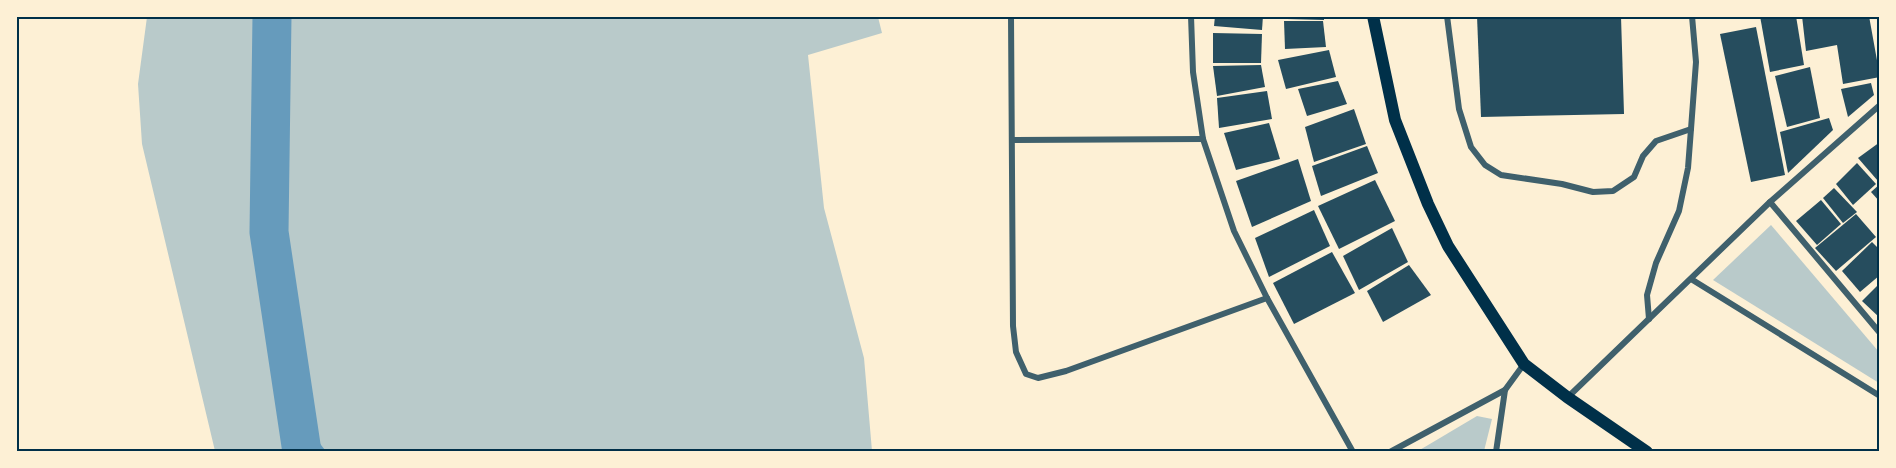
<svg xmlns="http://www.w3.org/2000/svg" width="1896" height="468" viewBox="0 0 1896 468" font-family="'DM Sans',sans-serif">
	<rect width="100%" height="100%" fill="#fdf0d5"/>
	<g fill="#b9caca">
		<path d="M147 17H878L882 33 808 55 824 208 864 358 872 451H215L142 144 138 84Z"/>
		<path d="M1771 225 1879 352V383L1713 280Z"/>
		<path d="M1477 416 1492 419 1484 451H1418Z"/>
	</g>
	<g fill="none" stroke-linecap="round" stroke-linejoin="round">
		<path stroke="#669bbc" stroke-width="7" d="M297 420 322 452"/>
		<path stroke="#669bbc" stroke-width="39" d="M272 16 269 232 302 452"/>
	</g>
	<g fill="#264d5e">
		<path d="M1215 16H1263L1262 30 1214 26Z"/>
		<path d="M1287 16H1324V20L1287 19Z"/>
		<path d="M1477 16H1621L1624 114 1481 117Z"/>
		<path d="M1760 16H1796L1804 65 1770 72Z"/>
		<path d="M1802 16H1869L1880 77 1843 84 1837 45 1806 51Z"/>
		<path d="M1284 21H1323L1326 47 1285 49Z"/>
		<path d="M1756 27 1785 175 1751 182 1720 34Z"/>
		<path d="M1213 33 1262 34 1261 63H1213Z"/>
		<path d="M1329 50 1336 77 1286 89 1278 60Z"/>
		<path d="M1261 65 1265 87 1217 96 1213 66Z"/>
		<path d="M1810 67 1820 118 1787 127 1775 76Z"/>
		<path d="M1338 81 1347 104 1307 116 1298 89Z"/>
		<path d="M1871 83 1874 95 1848 117 1841 89Z"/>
		<path d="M1267 91 1272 119 1219 128 1217 98Z"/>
		<path d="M1354 109 1366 144 1314 162 1305 127Z"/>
		<path d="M1829 118 1833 130 1788 173 1780 132Z"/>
		<path d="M1269 123 1280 159 1236 170 1224 133Z"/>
		<path d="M1880 142V180L1878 181 1858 158Z"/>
		<path d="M1367 146 1378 173 1321 196 1312 166Z"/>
		<path d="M1298 159 1311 201 1252 227 1236 181Z"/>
		<path d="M1857 163 1876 184 1853 205 1836 184Z"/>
		<path d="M1375 180 1395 221 1339 249 1318 206Z"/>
		<path d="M1880 184V202L1871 192Z"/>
		<path d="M1834 188 1857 212 1843 223 1823 198Z"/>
		<path d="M1821 200 1841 224 1817 245 1796 221Z"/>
		<path d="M1314 210 1330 246 1269 277 1255 238Z"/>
		<path d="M1856 214 1876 237 1836 271 1815 248Z"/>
		<path d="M1392 228 1408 262 1359 290 1343 256Z"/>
		<path d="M1872 242 1880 250V275L1860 292 1842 271Z"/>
		<path d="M1332 252 1355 293 1294 324 1273 283Z"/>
		<path d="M1409 265 1431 295 1383 322 1367 291Z"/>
		<path d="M1880 283V318L1862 301Z"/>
	</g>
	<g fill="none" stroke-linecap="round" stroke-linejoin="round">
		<g stroke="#3f606c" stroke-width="6">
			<path d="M1011 16 1013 326 1016 352 1026 374 1038 378 1066 371 1267 298"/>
			<path d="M1191 16 1193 72 1203 139 1234 231 1267 298 1353 452"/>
			<path d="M1447 16 1459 109 1471 147 1485 165 1501 175 1562 184 1593 192 1613 191 1634 177 1643 156 1656 141 1691 129 1696 62 1692 16"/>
			<path d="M1012 140 1203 139"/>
			<path d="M1770 202 1880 333"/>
			<path d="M1691 279 1880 396"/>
			<path d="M1649 319 1647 295 1656 263 1679 211 1688 168 1691 129"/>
			<path d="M1568 397 1770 202 1880 105"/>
			<path d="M1390 452 1505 390"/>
			<path d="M1496 452 1505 390 1524 364"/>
		</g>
		<path stroke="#003049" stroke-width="12" d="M1373 16 1395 120 1428 204 1448 246 1524 364 1567 397 1647 452"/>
	</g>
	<rect width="1896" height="468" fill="none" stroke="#fdf0d5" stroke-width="36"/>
	<rect x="18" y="18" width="1860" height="432" fill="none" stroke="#003049" stroke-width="2"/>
</svg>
